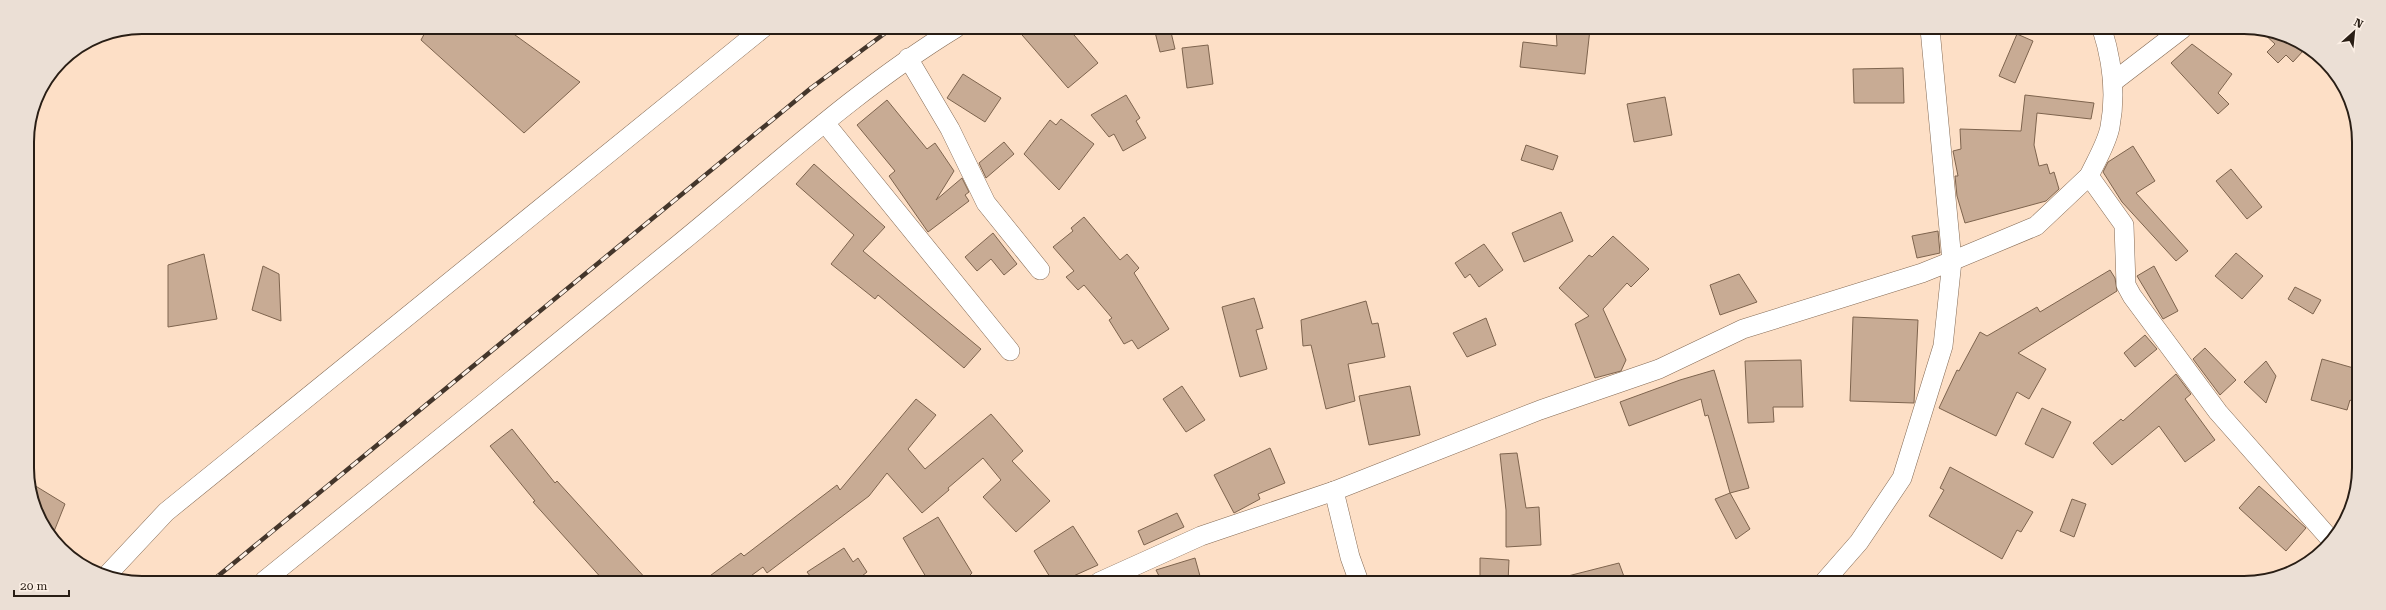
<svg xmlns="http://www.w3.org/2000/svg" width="2386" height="610" viewBox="0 0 2386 610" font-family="'Roboto Serif',serif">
	<rect width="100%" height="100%" fill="#fddfc6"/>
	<g fill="#c8ab94" stroke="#7e644e">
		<path d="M428 27H504L580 82 524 133 421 40Z"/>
		<path d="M1016 28H1068L1098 63 1068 88Z"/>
		<path d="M1154 28H1170L1175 49 1160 52Z"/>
		<path d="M1556 29H1590L1585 74 1520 67 1523 42 1557 46Z"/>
		<path d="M2264 29 2297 45 2303 51 2293 62 2286 55 2278 63 2267 52 2275 44 2262 32Z"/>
		<path d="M2017 34 2033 41 2015 83 1999 76Z"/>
		<path d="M2192 44 2232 74 2218 93 2229 104 2218 114 2171 63Z"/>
		<path d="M1208 45 1213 84 1187 88 1182 48Z"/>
		<path d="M1903 68 1904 103H1854L1853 69Z"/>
		<path d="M963 74 1001 98 985 122 947 98Z"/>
		<path d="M1126 95 1140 118 1136 121 1146 138 1123 151 1114 134 1109 137 1091 115Z"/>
		<path d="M2025 95 2094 103 2091 119 2037 113 2034 145 2039 166 2047 164 2050 174 2054 172 2059 189 2046 201 1965 223 1957 196 1955 176H1958L1953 151 1961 149 1960 129 2021 131Z"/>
		<path d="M1665 97 1672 135 1634 142 1627 104Z"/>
		<path d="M887 100 927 149 935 143 954 171 936 200 962 178 969 192 965 195 969 201 928 232 889 176 895 171 857 125Z"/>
		<path d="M1061 119 1094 144 1059 190 1024 154 1050 120 1056 125Z"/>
		<path d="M1004 142 1014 154 986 178 979 163Z"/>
		<path d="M1526 145 1558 156 1553 170 1521 160Z"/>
		<path d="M2133 146 2155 181 2136 193 2188 251 2176 261 2122 202 2103 172 2108 162Z"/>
		<path d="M814 164 885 227 863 251 981 349 964 368 878 295 875 299 831 264 854 235 796 184Z"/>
		<path d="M2231 169 2262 207 2247 219 2216 181Z"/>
		<path d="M1561 212 1573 241 1524 262 1512 233Z"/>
		<path d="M1084 217 1120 260 1127 254 1139 268 1134 273 1169 329 1138 349 1132 340 1124 344 1109 320 1112 318 1084 285 1078 290 1066 277 1074 271 1053 247 1073 231 1071 228Z"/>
		<path d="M1938 231 1940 253 1917 258 1912 236Z"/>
		<path d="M993 233 1017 264 1004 275 991 259 977 271 965 257Z"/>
		<path d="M1613 236 1649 269 1631 287 1627 283 1603 309 1626 360 1621 371 1595 378 1575 324 1589 316 1559 288 1589 255 1592 257Z"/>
		<path d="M1484 244 1503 270 1479 287 1470 274 1465 278 1455 263Z"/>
		<path d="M2236 253 2263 276 2242 299 2215 276Z"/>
		<path d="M204 254 217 319 168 327V265Z"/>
		<path d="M263 266 279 274 281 321 252 310Z"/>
		<path d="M2154 266 2178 311 2163 319 2137 276Z"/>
		<path d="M2110 270 2115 278 2117 291 2018 353 2046 369 2029 399 2017 392 1996 436 1939 408 1957 370 1959 371 1980 332 1987 336 2037 307 2040 312Z"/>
		<path d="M1739 274 1757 302 1720 315 1710 285Z"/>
		<path d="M2295 287 2321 300 2313 314 2288 299Z"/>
		<path d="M1254 298 1263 328 1256 330 1267 369 1240 377 1222 307Z"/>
		<path d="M1366 301 1372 324 1378 323 1385 357 1348 364 1355 401 1326 409 1311 345 1303 346 1301 320Z"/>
		<path d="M1853 317 1918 320 1914 403 1850 401Z"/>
		<path d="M1486 318 1496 345 1467 357 1453 333Z"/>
		<path d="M2145 335 2157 349 2135 367 2124 353Z"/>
		<path d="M2205 348 2236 380 2220 395 2193 359Z"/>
		<path d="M2322 359 2357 369V404L2350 400 2347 410 2311 400Z"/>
		<path d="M1801 360 1803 407H1773L1774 422 1748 423 1745 361Z"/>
		<path d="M2266 361 2276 376 2266 403 2244 382Z"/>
		<path d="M1714 370 1749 488 1730 493 1708 415 1705 416 1701 399 1629 426 1620 402 1680 380Z"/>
		<path d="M2176 374 2191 394 2185 399 2215 440 2185 462 2159 426 2112 465 2093 443 2121 419 2123 421Z"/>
		<path d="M1182 386 1205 420 1186 432 1163 399Z"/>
		<path d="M1410 386 1420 435 1369 445 1359 396Z"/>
		<path d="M916 399 936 415 908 449 925 469 991 414 1023 451 1012 461 1050 501 1016 532 983 497 1001 480 983 458 948 488 949 490 922 513 887 473 869 496 767 573 763 567 744 581H703L741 553 744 556 837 485 840 490Z"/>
		<path d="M2042 408 2071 422 2053 458 2025 444Z"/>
		<path d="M512 429 555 483 557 481 648 581H604L533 502 535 501 490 446Z"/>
		<path d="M1270 448 1285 483 1258 494 1260 499 1234 513 1214 475Z"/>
		<path d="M1517 453 1526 508 1539 507 1541 545 1506 547V510L1500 454Z"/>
		<path d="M1950 467 2033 512 2021 532 2017 530 2002 559 1929 516 1944 490 1940 488Z"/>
		<path d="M29 482 65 504 53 534 29 490Z"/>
		<path d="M2259 486 2306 528 2286 551 2239 508Z"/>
		<path d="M1730 493 1750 529 1736 539 1715 499Z"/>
		<path d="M2072 499 2086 504 2074 537 2060 531Z"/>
		<path d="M1177 513 1184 527 1144 545 1138 531Z"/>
		<path d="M938 517 972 573 963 582H929L903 538Z"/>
		<path d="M1073 526 1098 565 1060 582H1053L1034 551Z"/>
		<path d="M844 548 853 562 858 558 867 572 862 576 866 581H814L807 572Z"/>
		<path d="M1195 558 1200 576 1190 582H1162L1156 570Z"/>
		<path d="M1480 558 1509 560 1508 582H1480Z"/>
		<path d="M1619 563 1626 582H1565L1564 577Z"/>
	</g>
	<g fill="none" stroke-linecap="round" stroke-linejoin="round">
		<defs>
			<g id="minor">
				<path d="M2102 29C2112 60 2116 95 2110 127 2107 143 2096 161 2089 176L2124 225 2126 285 2132 296 2218 412 2331 540"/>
				<path d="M908 58 950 129 986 203 1040 270"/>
				<path d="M2113 82 2182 29"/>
				<path d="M825 123 1010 351"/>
				<path d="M1334 491 1350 557 1359 582"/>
				<path d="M108 574 166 512 763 28"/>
				<path d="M264 581C403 469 541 357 679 244 770 170 856 89 956 28"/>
				<path d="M1099 582 1201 536 1334 491 1540 410 1659 369 1743 329 1922 273 1952 261 2036 226 2089 176"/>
				<path d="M1824 582 1859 542 1902 478 1943 346 1952 261 1930 29"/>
			</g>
		</defs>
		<use href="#minor" stroke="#846a54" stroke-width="20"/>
		<use href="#minor" stroke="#fff" stroke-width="19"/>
		<defs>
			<path id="rail" d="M212 581 811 88 892 28"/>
		</defs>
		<use href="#rail" stroke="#44362b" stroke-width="4.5"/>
		<use href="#rail" stroke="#fcf0e6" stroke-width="3" stroke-dasharray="9" stroke-linecap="butt"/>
	</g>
	<path d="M0 0H2386V610H0ZM142 34H2244A108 108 0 0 1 2352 142V468A108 108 0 0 1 2244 576H142A108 108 0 0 1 34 468V142A108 108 0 0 1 142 34Z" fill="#ebdfd5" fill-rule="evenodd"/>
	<path fill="none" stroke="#291e15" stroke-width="2" d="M142 34H2244A108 108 0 0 1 2352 142V468A108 108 0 0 1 2244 576H142A108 108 0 0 1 34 468V142A108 108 0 0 1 142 34Z"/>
	<g transform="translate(2354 32) rotate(27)" stroke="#fcf0e6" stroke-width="3" paint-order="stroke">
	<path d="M0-3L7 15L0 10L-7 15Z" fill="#291e15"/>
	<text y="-6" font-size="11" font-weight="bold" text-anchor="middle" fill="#291e15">N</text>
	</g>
	<path d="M14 590v6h55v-6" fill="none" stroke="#291e15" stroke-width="2"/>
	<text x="20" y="590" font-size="12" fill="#291e15" stroke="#fcf0e6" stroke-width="3" paint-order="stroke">20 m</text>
</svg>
